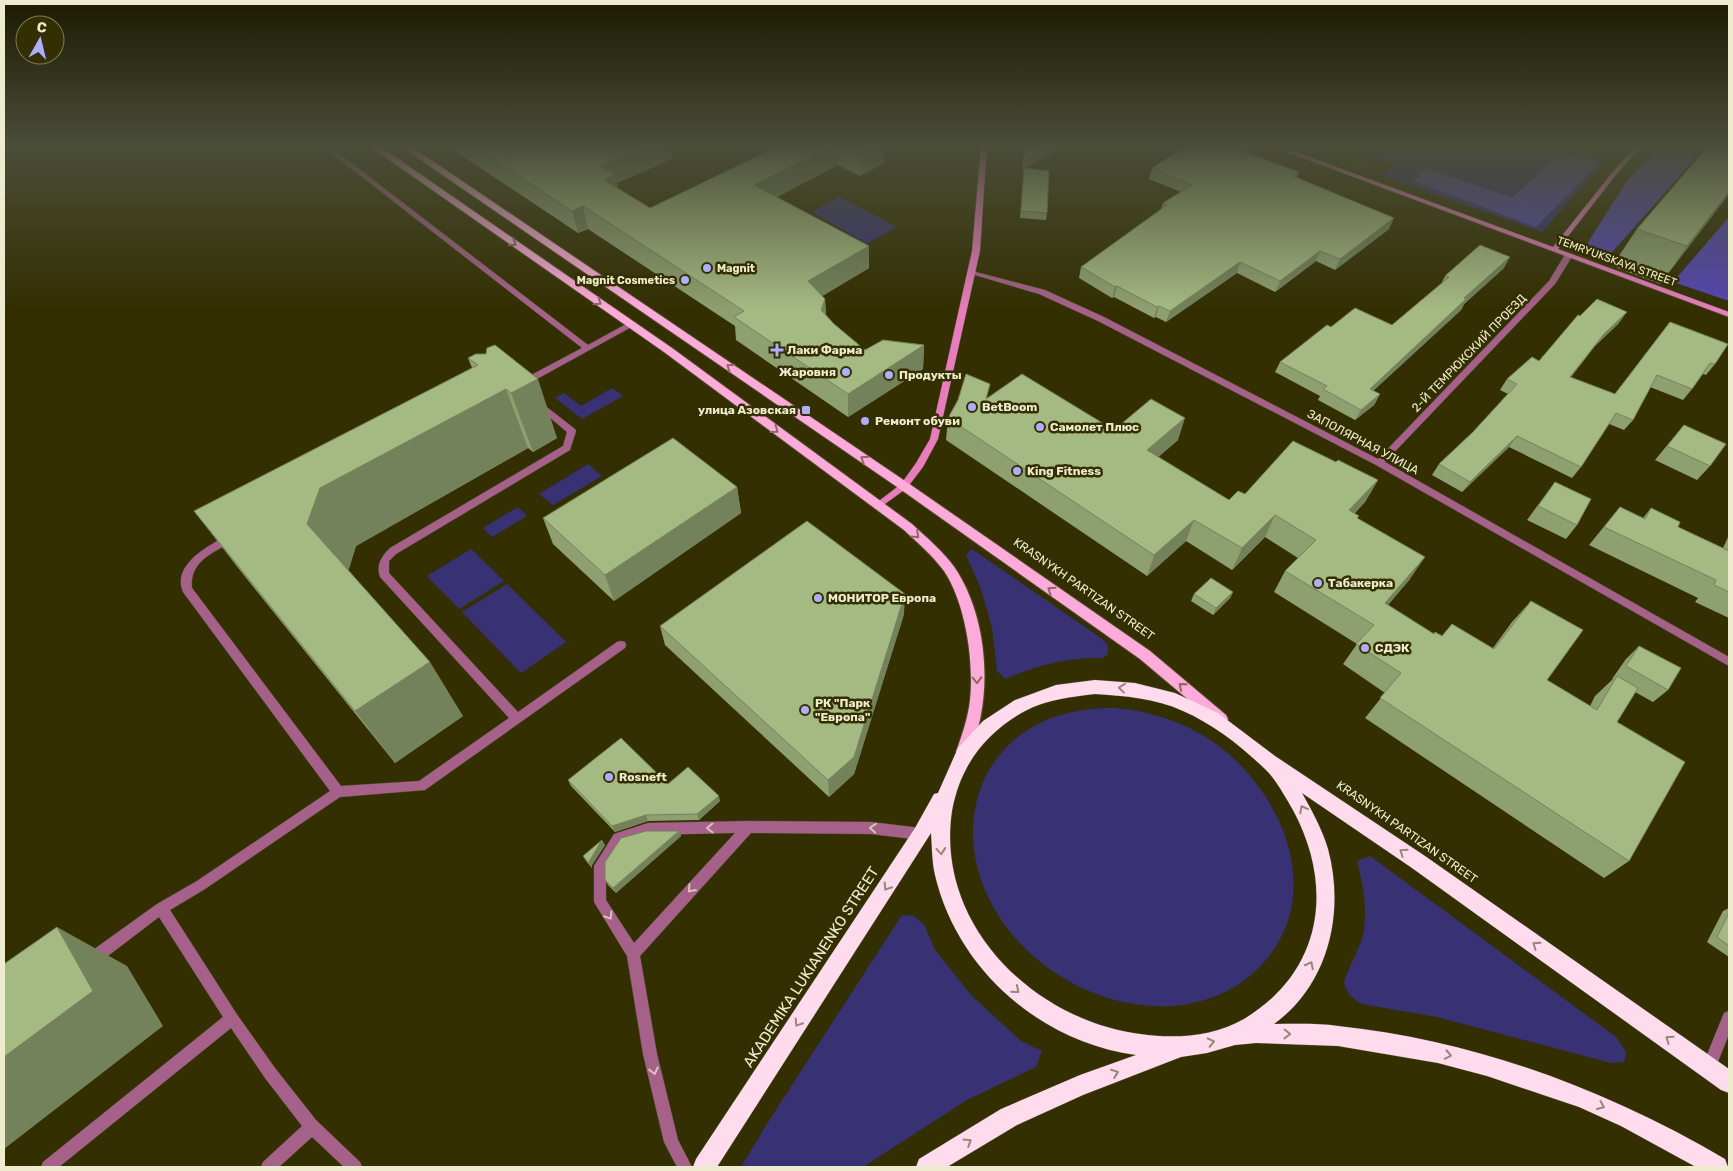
<svg xmlns="http://www.w3.org/2000/svg" width="1733" height="1171" viewBox="0 0 1733 1171" font-family="Rubik,sans-serif">
	<rect width="100%" height="100%" fill="#332f01"/>
	<g fill="#3d3801">
		<path d="M1296 145H1360L1354 151 1374 158 1363 168Z"/>
		<path d="M1563 145H1620L1606 160Z"/>
	</g>
	<g fill="#383174">
		<path d="M1360 145H1563L1606 160 1542 232 1380 175 1394 165 1354 151Z"/>
		<path d="M839 196 897 227 867 244 812 212Z"/>
		<path d="M612 388 623 396 582 419 555 398 564 393 581 406Z"/>
		<path d="M588 464 602 476 553 505 539 494Z"/>
		<path d="M518 507 527 516 492 537 483 528Z"/>
		<path d="M471 549 504 581 459 609 427 576Z"/>
		<path d="M972 549 1101 638 1108 645V654L1103 658C1068 657 1037 665 1006 679L997 671 992 628 981 589 966 555Z"/>
		<path d="M507 584 566 642 521 673 462 612Z"/>
		<path d="M1116 708C1150 711 1184 722 1212 741 1286 792 1331 905 1252 974 1231 993 1201 1004 1172 1006 1078 1012 978 936 973 838 972 807 981 776 1002 752 1031 719 1073 707 1116 708Z"/>
		<path d="M1370 856 1616 1037 1626 1052 1624 1062 1611 1063 1437 1017 1362 1004C1352 998 1347 994 1344 982 1349 966 1359 951 1363 935 1368 910 1363 884 1357 861Z"/>
		<path d="M902 915 913 916 924 924 935 950 971 995 1021 1041 1042 1051 1036 1067 967 1100 863 1167H741L770 1119Z"/>
	</g>
	<g fill="#5446b1">
		<path d="M1659 145H1729V155L1704 148 1607 258 1585 247 1627 181Z"/>
		<path d="M1562 152 1598 164 1536 227 1414 181 1425 168 1512 198Z"/>
		<path d="M1729 217V301L1673 282Z"/>
	</g>
	<g fill="none" stroke-linecap="round" stroke-linejoin="round">
		<defs>
			<g id="lane">
				<path d="M321 145H328L588 345 628 323H634L635 325 526 385H520V381L582 348Z"/>
				<path d="M539 401 575 429 576 431 570 450 396 554 389 561V573L518 712 617 642 621 641 625 642 626 645 625 648 425 790 340 797 205 889 170 910 236 1013 275 1068 316 1120 360 1162 362 1167H344L312 1137 279 1167H261L263 1162 302 1126 265 1078 231 1028 59 1167H41L43 1162 223 1017 159 917 96 965 91 967 86 965 84 960 86 955 157 904 197 881 330 791 183 592C173 568 200 551 217 541 223 538 229 534 235 535L237 538 235 541C215 551 189 561 192 588L341 786 419 781 509 718 380 577C376 565 381 557 390 548L563 446 567 432 536 406V402Z"/>
				<path d="M748 821 871 822 921 828 925 830 927 834 925 838 921 840 871 834 751 833 640 956 657 1054 678 1140 692 1167H677L664 1142 643 1054 627 956 594 902V866L614 834 648 823ZM735 833 634 943 606 900V867L622 842 648 835Z"/>
			</g>
			<g id="street">
				<path d="M1566 253 1573 255 1555 284 1385 462 1729 657V666L1376 465 1098 321 1039 294 968 273 972 271 1045 290 1104 317 1378 459 1549 281Z"/>
				<path d="M1729 1011V1034L1714 1072 1709 1074 1704 1072 1702 1067 1724 1013Z"/>
			</g>
			<g id="secondary">
				<path d="M981 145H987L980 251 938 439 923 467 907 488 878 509 873 506 875 504 901 484 916 463 930 439 972 251Z"/>
				<path d="M1268 145H1277L1553 247 1611 174 1636 145H1643L1615 176 1558 249 1729 312V317Z"/>
			</g>
			<g id="primary">
				<path d="M368 145H378L672 348 912 524C927 538 943 551 955 568 989 619 994 701 968 756L963 758 958 756 956 752C962 735 968 718 970 700 974 662 966 604 944 571 933 556 918 543 904 530L664 352Z"/>
				<path d="M399 145H409L908 483 1150 651 1226 715 1228 719 1226 723 1221 725 1216 723 1140 659 900 489Z"/>
			</g>
			<path id="highway" d="M1095 680 1135 683 1175 693 1218 713 1275 756 1425 856 1729 1069V1093L1721 1090 1412 868 1302 793C1312 811 1322 829 1328 849 1345 912 1329 984 1274 1024 1295 1024 1317 1023 1338 1026 1477 1041 1605 1089 1725 1159L1728 1167H1696L1621 1126 1579 1107 1487 1076 1438 1063 1338 1046 1256 1043 1235 1045 1207 1053 1181 1057 1083 1095 1017 1125 947 1167H916L919 1159 1001 1109 1080 1075 1136 1055C1040 1042 957 969 935 875 932 862 932 847 931 833L717 1167H693L696 1159 915 828 934 794 938 793 958 748 983 721 1015 700 1056 685ZM1095 694C1125 696 1155 698 1183 711 1213 724 1241 746 1265 769 1275 778 1286 798 1293 810 1335 888 1322 972 1244 1019 1213 1037 1174 1039 1140 1034 1033 1020 935 924 952 811 960 766 985 733 1025 711 1047 699 1072 697 1095 694Z"/>
		</defs>
		<use href="#lane" stroke="#514d22" stroke-width="1"/>
		<use href="#street" stroke="#514d22" stroke-width="1"/>
		<use href="#secondary" stroke="#514d22" stroke-width="1"/>
		<use href="#primary" stroke="#514d22" stroke-width="2"/>
		<use href="#highway" stroke="#514d22" stroke-width="1"/>
		<use href="#lane" fill="#a56189" fill-rule="evenodd"/>
		<use href="#street" fill="#a56189" fill-rule="evenodd"/>
		<use href="#secondary" fill="#e87cbd" fill-rule="evenodd"/>
		<use href="#primary" fill="#feaada" fill-rule="evenodd"/>
		<use href="#highway" fill="#fedcee" fill-rule="evenodd"/>
	</g>
	<g fill="#8e9f70">
		<path d="M446 145H669L672 159 617 183 618 188 650 208 781 145H884V163L860 176 838 165 777 197 869 268 822 296 825 299 826 315 834 324 865 350 924 345 923 369 848 417 736 340 735 326 588 229 578 233Z"/>
		<path d="M1021 145H1065L1025 168 1047 213 1046 220 1020 218 1024 169 1022 170 1026 147Z"/>
		<path d="M1245 152 1299 172 1297 178 1389 229 1335 270 1316 261 1275 292 1237 273 1166 322 1156 317 1154 318 1114 297 1112 298 1079 278 1081 267 1161 209 1163 203 1181 192 1149 179 1152 168Z"/>
		<path d="M1729 194 1660 284 1612 266 1637 229Z"/>
		<path d="M1504 268 1464 304 1461 310 1373 391 1380 394 1374 405 1355 420 1318 400 1320 396 1275 372 1280 362 1331 327 1392 325 1441 284 1445 276Z"/>
		<path d="M1580 316 1619 323 1595 346 1571 377 1615 394 1670 322 1715 364 1706 375 1703 374 1692 389 1683 400 1650 387 1633 420 1624 430 1609 424 1581 467 1572 478 1509 447 1462 492 1432 475 1439 464 1473 432 1508 394 1500 390 1507 379 1539 361Z"/>
		<path d="M476 354 557 438 533 452 528 448 356 546 348 571 463 716 395 763 239 569 194 511 472 368 468 358Z"/>
		<path d="M988 397 1114 430 1178 440 1158 457 1229 500 1336 462 1378 480 1365 502 1355 513 1358 519 1410 579 1388 605 1434 634 1442 636 1493 648 1512 622 1531 601 1547 680 1590 706 1595 696 1613 679H1612L1626 659 1639 646 1668 690 1653 702 1635 692 1617 722 1629 861 1604 878 1365 718 1385 693 1343 664 1357 644 1274 592 1285 571 1298 558 1265 537 1232 570 1186 541 1147 576 946 440 948 418Z"/>
		<path d="M1684 425 1710 466 1697 480 1655 460Z"/>
		<path d="M1555 482 1577 525 1566 539 1527 520Z"/>
		<path d="M737 487 741 513 614 601 553 544 543 518Z"/>
		<path d="M1620 507 1643 518 1651 508 1678 527 1723 548 1729 535V618L1695 602 1698 598 1589 545Z"/>
		<path d="M1233 592 1230 598 1213 615 1191 601 1194 594Z"/>
		<path d="M904 614 854 774 829 797 665 645 660 626Z"/>
		<path d="M568 780 668 784 720 801 699 820 648 821 615 832 571 786Z"/>
		<path d="M679 831 681 836 616 893 608 885 605 880Z"/>
		<path d="M605 845 592 865V868L586 861 583 856Z"/>
		<path d="M1729 908V957L1707 942 1723 911Z"/>
	</g>
	<g fill="#74825b">
		<path d="M648 145H669L672 159 617 183 619 197 609 202 600 166Z"/>
		<path d="M834 145H838V165L756 207 754 185Z"/>
		<path d="M876 145H884V163L860 176V154Z"/>
		<path d="M1050 145H1065L1022 170 1023 161Z"/>
		<path d="M1243 145H1254L1235 159 1238 149Z"/>
		<path d="M1299 172 1295 183 1293 176Z"/>
		<path d="M1729 192V194L1660 284 1687 246Z"/>
		<path d="M583 206 588 229 578 233 572 211Z"/>
		<path d="M1394 218 1389 229 1335 270 1340 259Z"/>
		<path d="M869 246V268L809 304 808 281Z"/>
		<path d="M1320 251 1316 261 1275 292 1280 281Z"/>
		<path d="M1510 257 1504 268 1464 304 1461 310 1364 399 1370 389 1464 298Z"/>
		<path d="M1240 262 1237 273 1166 322 1170 311Z"/>
		<path d="M1117 286 1114 297 1112 298 1115 287Z"/>
		<path d="M825 299 826 322 821 310Z"/>
		<path d="M1159 306 1156 317 1154 318 1157 307Z"/>
		<path d="M1627 312 1619 323 1595 346 1563 388 1603 335Z"/>
		<path d="M924 345 923 369 848 417V394Z"/>
		<path d="M538 379 557 438 533 452 511 393Z"/>
		<path d="M506 389 528 448 356 546 345 582 307 524 320 488Z"/>
		<path d="M1380 394 1374 405 1355 420 1361 410Z"/>
		<path d="M1185 418 1178 440 1141 472 1147 450Z"/>
		<path d="M1517 436 1509 447 1462 492 1470 482Z"/>
		<path d="M1378 480 1365 502 1337 532 1349 510Z"/>
		<path d="M737 487 741 513 614 601 605 575Z"/>
		<path d="M1275 515 1265 537 1232 570 1242 548Z"/>
		<path d="M1194 520 1186 541 1147 576 1154 555Z"/>
		<path d="M1425 557 1410 579 1371 624 1385 603Z"/>
		<path d="M1233 592 1230 598 1213 615 1216 608Z"/>
		<path d="M905 594 904 614 854 774 829 797 828 780Z"/>
		<path d="M430 662 463 716 395 763 355 711Z"/>
		<path d="M719 796 720 801 699 820 697 814Z"/>
		<path d="M646 815 648 821 615 832 612 826Z"/>
		<path d="M679 831 681 836 616 893 613 888Z"/>
		<path d="M602 840 605 845 592 865V868L589 863 590 860Z"/>
		<path d="M57 927 127 966 163 1026 4 1149V1057Z"/>
	</g>
	<g fill="#a5b982" stroke="#74825b">
		<path d="M471 145H648L600 166 615 175 604 180 650 208 781 145H834L754 185 869 246 808 281 825 299 821 310 834 324 865 350 883 340 924 345 848 394 734 317 744 311 583 206 572 211Z"/>
		<path d="M842 145H876L860 154Z"/>
		<path d="M1026 145H1050L1023 161Z"/>
		<path d="M1187 145H1243L1238 149 1299 172 1293 176 1394 218 1340 259 1320 251 1280 281 1240 262 1170 311 1159 306 1157 307 1117 286 1115 287 1081 267 1167 205 1163 203 1192 185 1152 168Z"/>
		<path d="M1709 145H1729V192L1687 246 1637 229Z"/>
		<path d="M1024 168 1049 171 1047 213 1021 211Z"/>
		<path d="M1480 245 1510 257 1464 298 1466 299 1370 389 1380 394 1361 410 1323 389 1327 386 1280 362 1327 325 1331 327 1355 308 1392 325 1449 277 1445 276Z"/>
		<path d="M1597 299 1627 312 1603 335 1570 377 1615 394 1670 322 1728 344 1715 364 1710 363 1692 389 1657 375 1633 420 1616 413 1581 467 1517 436 1470 482 1439 464 1473 432 1517 384 1507 379 1532 357 1539 361 1578 315 1580 316Z"/>
		<path d="M495 345 538 379 511 393 506 389 320 488 307 524 430 662 355 711 194 511 478 365 468 358 476 354H486L487 348Z"/>
		<path d="M966 374 990 384 986 399 1022 374 1114 430 1151 399 1185 418 1147 450 1229 500 1238 491 1245 494 1293 441 1336 462 1338 460 1378 480 1349 510 1359 516 1357 518 1425 557 1385 603 1434 634 1435 632 1442 636 1452 624 1494 649 1531 601 1583 630 1547 680 1597 710 1617 676 1638 688 1617 722 1685 762 1629 861 1380 698 1401 673 1356 644 1374 625 1285 571 1316 540 1275 515 1242 548 1194 520 1154 555 948 418 958 400Z"/>
		<path d="M1684 425 1726 444 1710 466 1667 446Z"/>
		<path d="M673 438 737 487 605 575 543 518Z"/>
		<path d="M1555 482 1591 499 1577 525 1538 506Z"/>
		<path d="M1620 507 1645 519 1651 508 1680 522 1678 527 1729 551V592L1714 585 1716 580 1604 527Z"/>
		<path d="M807 521 905 594 854 757 828 780 660 626Z"/>
		<path d="M1211 578 1233 592 1216 608 1194 594Z"/>
		<path d="M1639 646 1681 668 1668 690 1626 666Z"/>
		<path d="M621 738 668 784 688 767 719 796 697 814 646 815 612 826 568 780Z"/>
		<path d="M646 831H679L613 888 605 880V862L621 838Z"/>
		<path d="M602 840 590 860 589 863 583 856Z"/>
		<path d="M1729 913V946L1717 937Z"/>
		<path d="M57 927 93 991 4 1057V964Z"/>
	</g>
	<defs><path id="oneway-chevron" d="M-2-3.5L2.5 0L-2 3.5" fill="none" stroke-width="1.6" stroke-linecap="round" stroke-linejoin="round" transform="scale(1.25)"/></defs>
	<g stroke="#8e6663">
		<use href="#oneway-chevron" transform="translate(513 243) rotate(35)"/>
		<use href="#oneway-chevron" transform="translate(598 302) rotate(35)"/>
		<use href="#oneway-chevron" transform="translate(730 367) rotate(-146)"/>
		<use href="#oneway-chevron" transform="translate(775 430) rotate(36)"/>
		<use href="#oneway-chevron" transform="translate(864 459) rotate(-146)"/>
		<use href="#oneway-chevron" transform="translate(916 535) rotate(43)"/>
		<use href="#oneway-chevron" transform="translate(1051 590) rotate(-145)"/>
		<use href="#oneway-chevron" transform="translate(977 680) rotate(88)"/>
		<use href="#oneway-chevron" transform="translate(1182 686) rotate(-140)"/>
	</g>
	<g stroke="#988678">
		<use href="#oneway-chevron" transform="translate(1122 688) rotate(-174)"/>
		<use href="#oneway-chevron" transform="translate(1303 809) rotate(-118)"/>
		<use href="#oneway-chevron" transform="translate(941 851) rotate(85)"/>
		<use href="#oneway-chevron" transform="translate(1403 852) rotate(-145)"/>
		<use href="#oneway-chevron" transform="translate(887 887) rotate(123)"/>
		<use href="#oneway-chevron" transform="translate(1536 945) rotate(-145)"/>
		<use href="#oneway-chevron" transform="translate(1310 965) rotate(-63)"/>
		<use href="#oneway-chevron" transform="translate(1016 990) rotate(40)"/>
		<use href="#oneway-chevron" transform="translate(798 1023) rotate(123)"/>
		<use href="#oneway-chevron" transform="translate(1287 1034) rotate(1)"/>
		<use href="#oneway-chevron" transform="translate(1669 1039) rotate(-145)"/>
		<use href="#oneway-chevron" transform="translate(1211 1042) rotate(-13)"/>
		<use href="#oneway-chevron" transform="translate(1448 1055) rotate(11)"/>
		<use href="#oneway-chevron" transform="translate(1115 1073) rotate(-21)"/>
		<use href="#oneway-chevron" transform="translate(1601 1106) rotate(24)"/>
		<use href="#oneway-chevron" transform="translate(968 1142) rotate(-32)"/>
	</g>
	<g stroke="#d8c2ba">
		<use href="#oneway-chevron" transform="translate(710 828) rotate(179)"/>
		<use href="#oneway-chevron" transform="translate(873 828) rotate(-175)"/>
		<use href="#oneway-chevron" transform="translate(691 889) rotate(132)"/>
		<use href="#oneway-chevron" transform="translate(609 916) rotate(58)"/>
		<use href="#oneway-chevron" transform="translate(654 1071) rotate(76)"/>
	</g>
	<linearGradient id="sky" x2="0" y2="1"><stop stop-color="#1c1a01"/><stop offset="0.47" stop-color="#4a4d38"/><stop offset="1" stop-color="#4a4d38" stop-opacity="0"/></linearGradient>
	<rect width="1733" height="309" fill="url(#sky)"/>
	<g fill="#afaefa" stroke="#332f01" stroke-width="2">
		<circle cx="707" cy="268" r="5"/>
		<circle cx="685" cy="280" r="5"/>
		<path d="M774.5 342.5h5v5h5v5h-5v5h-5v-5h-5v-5h5z"/>
		<circle cx="846" cy="372" r="5"/>
		<circle cx="889" cy="375" r="5"/>
		<circle cx="972" cy="407" r="5"/>
		<rect x="801" y="405" width="10" height="10" rx="2.5"/>
		<circle cx="865" cy="421" r="5"/>
		<circle cx="1040" cy="427" r="5"/>
		<circle cx="1017" cy="471" r="5"/>
		<circle cx="1318" cy="583" r="5"/>
		<circle cx="818" cy="598" r="5"/>
		<circle cx="1365" cy="648" r="5"/>
		<circle cx="805" cy="710" r="5"/>
		<circle cx="609" cy="777" r="5"/>
	</g>
	<g text-anchor="middle" stroke-width="5" stroke-linejoin="round" paint-order="stroke">
		<g font-size="11" fill="#eeeccf" stroke="#332f01">
			<text transform="translate(1617 261) rotate(20)" y="4">TEMRYUKSKAYA STREET</text>
		</g>
		<g font-size="11" font-weight="bold" fill="#eeeccf" stroke="#332f01" text-anchor="start">
			<text x="717" y="272">Magnit</text>
			<text x="675" y="284" text-anchor="end">Magnit Cosmetics</text>
		</g>
		<g font-size="12" font-weight="bold" fill="#eeeccf" stroke="#332f01" text-anchor="start">
			<text x="787" y="354">Лаки Фарма</text>
			<text x="836" y="376" text-anchor="end">Жаровня</text>
			<text x="899" y="379">Продукты</text>
			<text x="982" y="411">BetBoom</text>
			<text x="796" y="414" text-anchor="end">улица Азовская</text>
			<text x="875" y="425">Ремонт обуви</text>
			<text x="1050" y="431">Самолет Плюс</text>
			<text x="1027" y="475">King Fitness</text>
			<text x="1328" y="587">Табакерка</text>
			<text x="828" y="602">МОНИТОР Европа</text>
			<text x="1375" y="652">СДЭК</text>
			<text x="815" y="707">РК "Парк<tspan x="815" dy="14">"Европа"</tspan></text>
			<text x="619" y="781">Rosneft</text>
		</g>
		<g font-size="12" fill="#eeeccf" stroke="#332f01">
			<text transform="translate(1469 353) rotate(-46)" y="4">2-Й ТЕМРЮКСКИЙ ПРОЕЗД</text>
			<text transform="translate(1363 442) rotate(28)" y="4">ЗАПОЛЯРНАЯ УЛИЦА</text>
			<text transform="translate(1084 589) rotate(35)" y="4">KRASNYKH PARTIZAN STREET</text>
			<text transform="translate(1407 832) rotate(35)" y="4">KRASNYKH PARTIZAN STREET</text>
		</g>
		<g font-size="15" fill="#eeeccf" stroke="#332f01">
			<text transform="translate(811 967) rotate(-57)" y="5">AKADEMIKA LUKIANENKO STREET</text>
		</g>
	</g>
	<rect width="1733" height="1171" fill="none" stroke="#eeeccf" stroke-width="10"/>
	<g transform="translate(40 40) rotate(8)"><circle r="24" fill="#332f01" stroke="#7e7b53"/>
	<path d="M0-4L9 19L0 12L-9 19Z" fill="#afaefa"/>
	<text y="-8" font-size="14" font-weight="bold" text-anchor="middle" fill="#eeeccf">С</text>
	</g>
</svg>
